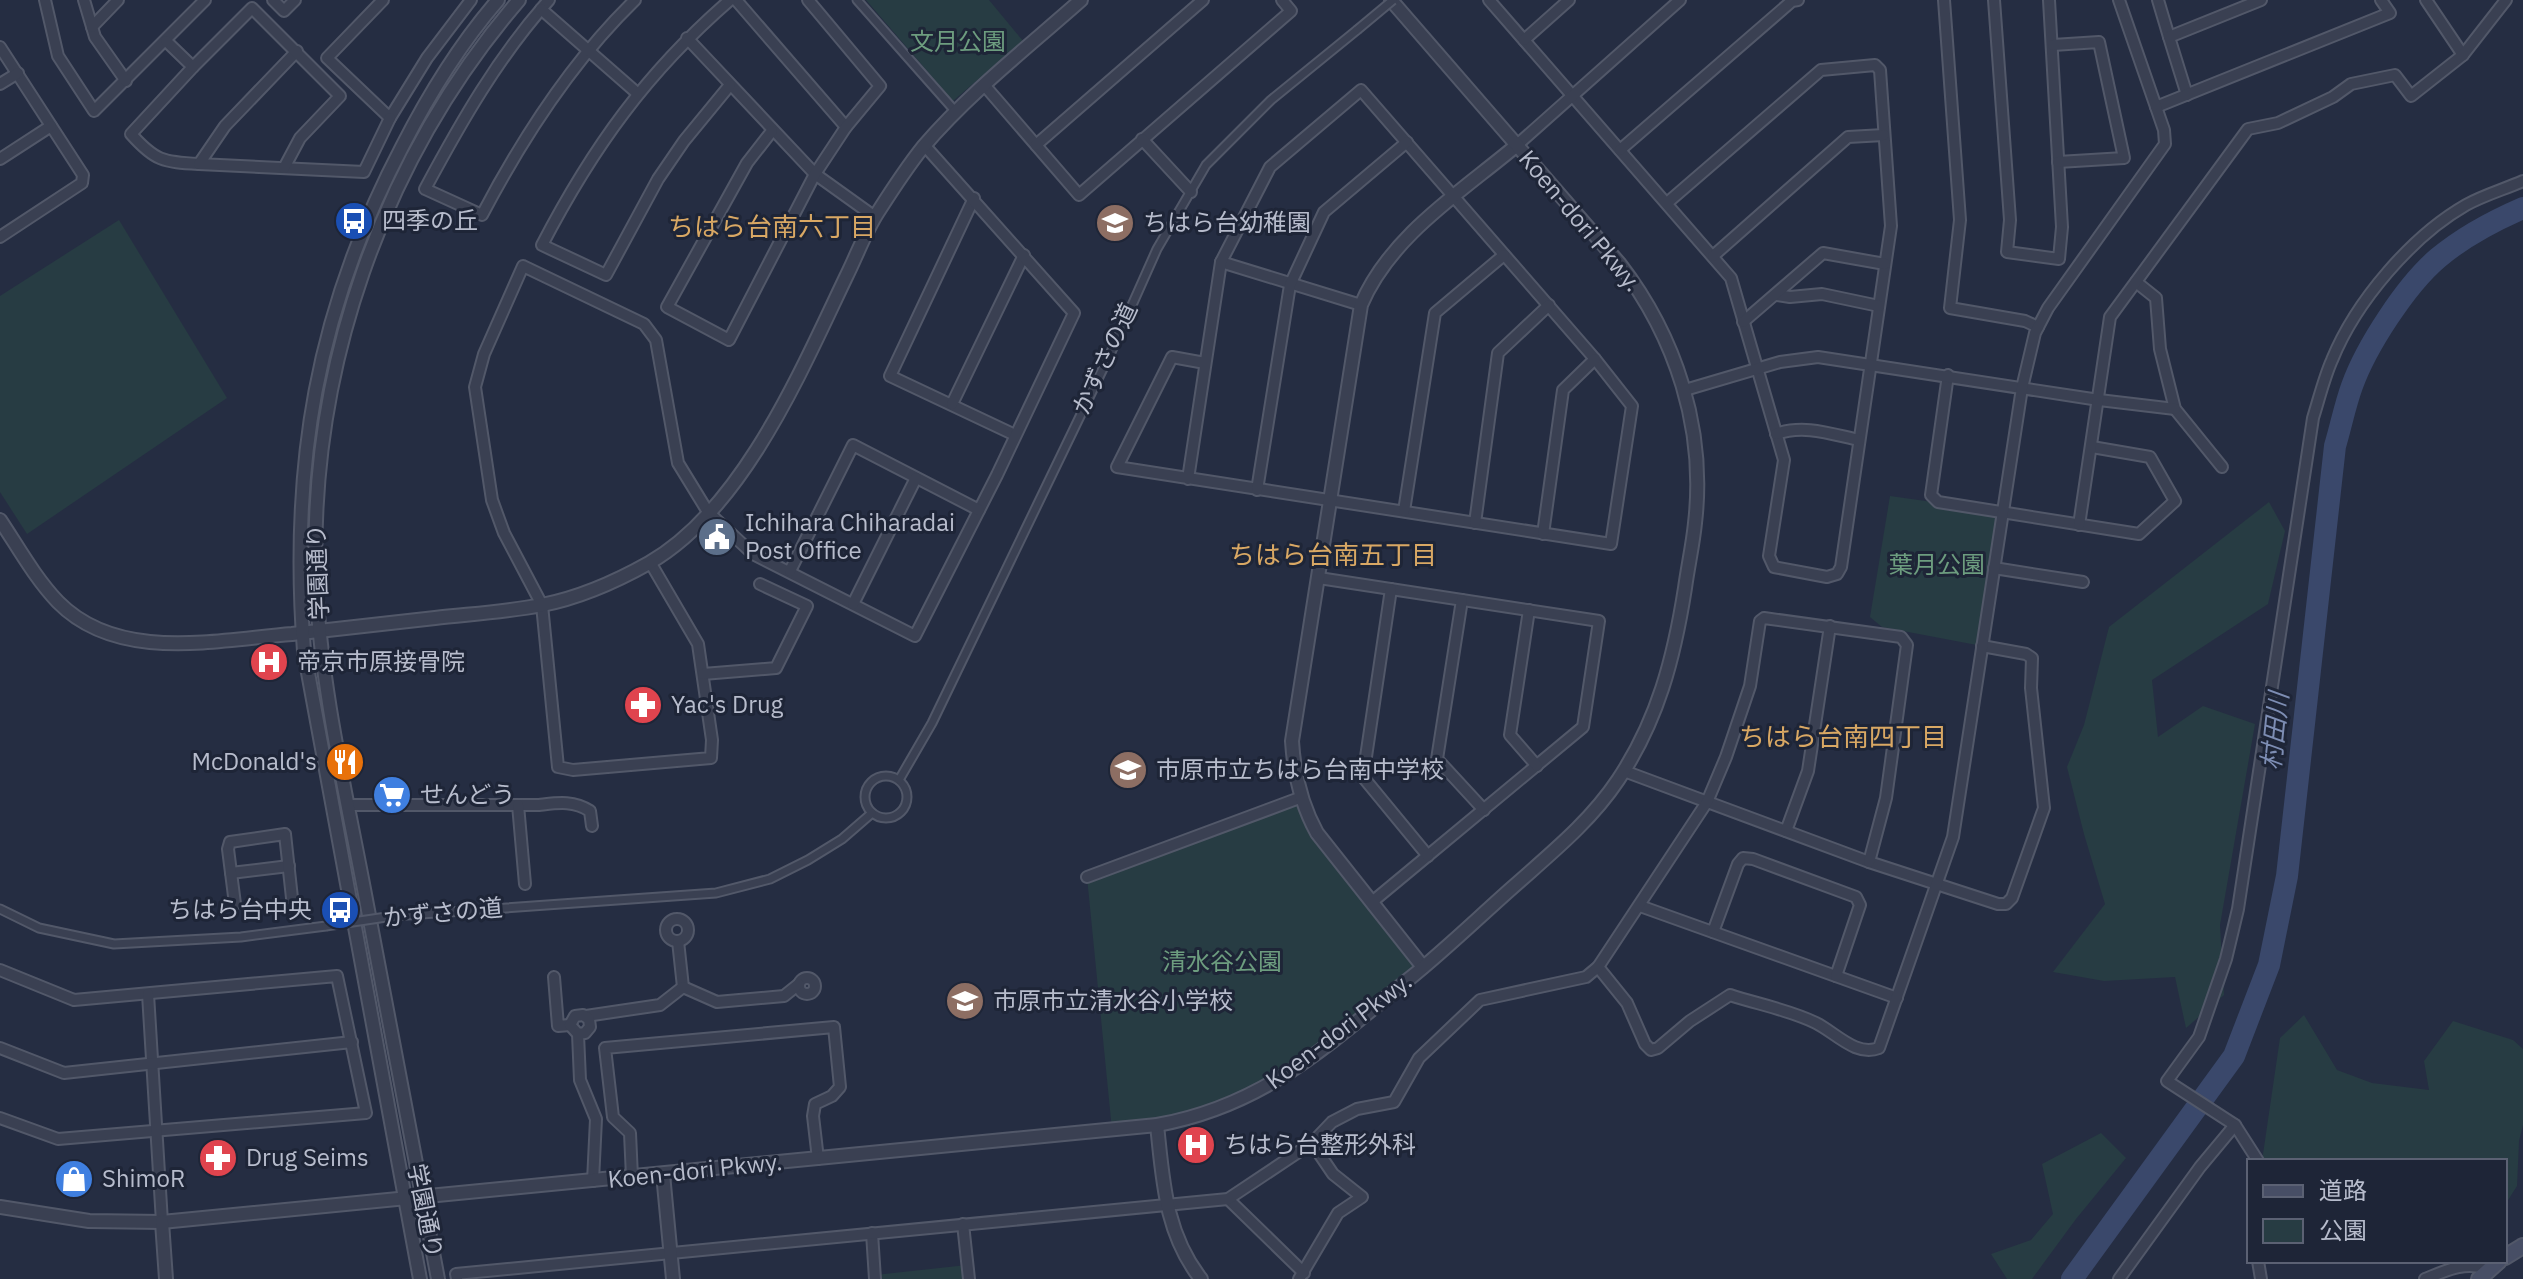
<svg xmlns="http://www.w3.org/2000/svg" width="2523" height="1279" viewBox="0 0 2523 1279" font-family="'IBM Plex Sans','Noto Sans JP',sans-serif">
	<rect width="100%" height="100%" fill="#252d42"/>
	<g fill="#273c43">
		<path d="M866 0H989L1023 41 953 101Z"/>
		<path d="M119 220 227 398 27 534 0 492V296Z"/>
		<path d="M1890 496 2004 512 1982 646 1882 627 1870 617Z"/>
		<path d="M2269 502 2285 531 2268 604 2152 680 2158 737 2203 706 2255 724 2220 925 2224 995 2186 1028 2175 977 2104 981 2053 972 2105 904 2084 834 2067 767 2084 725 2109 627Z"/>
		<path d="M1302 797 1317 833 1423 967 1331 1043 1220 1110 1112 1130 1087 877Z"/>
		<path d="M2304 1015 2337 1070 2372 1083 2429 1090 2424 1061 2453 1021 2513 1040 2523 1049V1125L2519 1141 2517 1186 2505 1205V1161H2262L2280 1038Z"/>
		<path d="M2101 1133 2126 1158 2076 1219 2032 1279H2007L1991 1254 2031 1240 2053 1214 2042 1164Z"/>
		<path d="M967 1265 968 1279H876L875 1275Z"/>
	</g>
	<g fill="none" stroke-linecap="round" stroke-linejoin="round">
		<path stroke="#3a486b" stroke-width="22" d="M2072 1279 2234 1056 2269 965 2287 876 2335 446C2341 426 2345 405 2352 386 2366 347 2406 285 2438 258 2463 237 2493 221 2523 208"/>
		<defs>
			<g id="pedestrian">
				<path d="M857 0 956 112"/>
				<circle cx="886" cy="797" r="21"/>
				<path d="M899 780 932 723 1112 350 1157 249 1206 165 1271 100 1357 30"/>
				<path d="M0 909 39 928 114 944 241 937 326 926"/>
				<path d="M393 916 716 893 770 879 808 860 842 839 872 813"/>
			</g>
			<g id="minor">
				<path d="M45 0 58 56 94 111 205 0"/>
				<path d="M84 0 95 37 126 81"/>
				<path d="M273 0 284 11 295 0"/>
				<path d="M383 0 327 58 390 118 427 58 471 0"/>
				<path d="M549 0C498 57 461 122 425 189L482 215C523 137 572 61 635 0"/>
				<path d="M736 0 846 127"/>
				<path d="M1489 0 1731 278 1784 460 1769 556 1774 567 1827 577 1837 574 1841 567 1891 226 1880 70 1875 65 1821 70 1667 203"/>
				<path d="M1944 0 1960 220 1950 308 2025 321 2038 327"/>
				<path d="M1994 0 2010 220 2007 252 2059 259 2062 227 2049 0"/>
				<path d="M2158 0 2169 37"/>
				<path d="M2426 0 2463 55"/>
				<path d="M541 9 637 93"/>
				<path d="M92 27 118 0"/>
				<path d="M687 38 815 174 875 217"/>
				<path d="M1524 40 1569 0"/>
				<path d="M166 41 193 67 131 134C155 161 163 162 199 164"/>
				<path d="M2053 45 2099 42 2124 158 2058 162"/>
				<path d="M0 47 83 175 82 183 0 237"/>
				<path d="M297 51 225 126 199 164 364 172 390 118"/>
				<path d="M193 67 252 8 340 96 300 138 284 168"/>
				<path d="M0 84 18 73"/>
				<path d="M730 85 684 141 658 179 606 275 542 245C593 147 647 72 730 0"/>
				<path d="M985 86 1079 195 1291 11 1282 0"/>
				<path d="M2187 95 2169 37 2261 0"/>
				<path d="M2156 107 2390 13 2381 0"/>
				<path d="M772 131 747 163 667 307 729 340 815 174 846 127 880 86 808 0"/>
				<path d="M1142 139 1191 192"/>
				<path d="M1036 145 1203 0"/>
				<path d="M1517 145 1680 0"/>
				<path d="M1620 150 1792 1 1798 0"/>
				<path d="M0 159 51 126"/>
				<path d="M974 198 890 376 1015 435"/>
				<path d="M1713 256 1848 137 1884 135"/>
				<path d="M1221 262 1361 305"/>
				<path d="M2136 282 2156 298 2160 349 2175 409 2222 467"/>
				<path d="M1777 295 1790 297 1822 294 1879 306"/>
				<path d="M1743 322 1823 253 1885 264"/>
				<path d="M1948 375 1931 495 1938 502 2139 534 2175 501 2150 457 2092 447"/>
				<path d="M1685 390 1780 362 1818 357 2099 400 2175 409"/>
				<path d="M952 404 1024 255"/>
				<path d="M1776 434C1804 424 1831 434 1859 440"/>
				<path d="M1188 479 1221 262 1270 167 1361 90 1595 359 1632 406 1611 544 1117 467 1172 357 1205 363"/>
				<path d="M1257 490 1290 285 1324 212 1407 142"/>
				<path d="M1404 511 1435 313 1504 255"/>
				<path d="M1475 523 1498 353 1549 305"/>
				<path d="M2079 525 2110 317 2248 129 2278 123 2333 97 2351 84 2395 75 2411 96 2463 55 2506 0"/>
				<path d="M1543 534 1563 390 1595 359"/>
				<path d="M650 562 698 644 712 740 711 758 573 770 558 767 542 605 504 533 492 500 475 387 484 354 523 266 644 324 656 340 678 463 708 512 753 554 915 636 997 475 1074 313 925 146"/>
				<path d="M1994 568 2083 582"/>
				<path d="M790 571 853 445 979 510"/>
				<path d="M1319 578 1599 621 1583 727 1372 902"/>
				<path d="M1391 589 1363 777 1428 856"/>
				<path d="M1462 600 1437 759 1484 810"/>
				<path d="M853 604 916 478"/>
				<path d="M1529 610 1510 735 1537 766"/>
				<path d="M703 674 776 668 807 606 760 584"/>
				<path d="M1624 771 1869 862 1998 904H2006L2012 898 2044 808 2031 688 2032 658 2026 654 1982 646"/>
				<path d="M348 805H539C557 803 573 800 590 811L592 826"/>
				<path d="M518 805 525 884"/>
				<path d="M1786 831 1808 771 1830 626"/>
				<path d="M231 873 289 866"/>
				<path d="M1087 877 1302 797"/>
				<path d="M235 904 228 849 230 842 285 834 292 898"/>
				<path d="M1640 906 1897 998"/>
				<circle cx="677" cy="930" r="11"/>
				<path d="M1713 932 1738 864 1743 858 1753 859 1856 897 1860 905 1836 976"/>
				<path d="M678 941 683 987"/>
				<path d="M1598 967 1627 1003 1645 1044 1651 1050 1658 1048 1690 1021 1730 995C1757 1004 1790 1010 1816 1023 1836 1033 1856 1057 1879 1048L1953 837 2022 388 2035 333 2048 308 2165 144 2164 130 2119 0"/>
				<path d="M0 970 74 1000 337 976 366 1113 58 1139 0 1118"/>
				<path d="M554 977 558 1026 570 1025"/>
				<circle cx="807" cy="986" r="8"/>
				<path d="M148 994 162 1222"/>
				<path d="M586 1016 660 1005 683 987 717 1002 784 996 799 984"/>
				<path d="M578 1034 585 1033 590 1027 589 1019 583 1015 575 1016 570 1025 578 1034 580 1080 596 1119 593 1181"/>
				<path d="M0 1048 64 1073 352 1042"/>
				<path d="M2258 1161 2235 1125 2167 1081 2199 1037 2226 959 2238 909 2313 418C2319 399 2324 378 2332 360 2356 301 2412 236 2466 205 2484 195 2505 189 2523 181"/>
				<path d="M632 1177 630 1133 613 1117 605 1048 834 1027 840 1087 832 1096 815 1104 813 1116 818 1159"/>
				<path d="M1228 1199 1304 1273"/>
				<path d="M963 1224 969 1279"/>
				<path d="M872 1233 875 1279"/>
				<path d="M2258 1261 2261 1279"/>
				<path d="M457 1279 456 1274 1228 1199 1312 1143 1332 1122 1357 1109 1394 1102 1419 1058 1480 1000 1586 977 1598 967 1707 802 1726 757 1750 686 1760 621 1764 618 1901 637 1907 645 1886 798 1869 862"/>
				<path d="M1299 1279 1338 1213 1362 1197 1333 1174 1312 1143"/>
				<path d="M2119 1279 2200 1167 2235 1125"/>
				<path d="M2425 1279C2447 1270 2465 1261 2488 1269"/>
			</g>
			<g id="tertiary">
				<path d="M0 520C18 547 35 578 58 602 118 663 216 640 292 634 340 629 387 623 435 618 470 614 507 612 542 605 578 598 617 581 649 563 743 509 801 371 846 277 857 255 865 232 878 212 892 190 907 167 923 147 969 93 1028 47 1081 0"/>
				<path d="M1423 967 1317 833C1301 804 1294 774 1292 741L1361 305C1390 236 1461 192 1517 145"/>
				<path d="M1157 1125C1163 1181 1165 1233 1201 1279"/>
				<path d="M663 1174 673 1279"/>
				<path d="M0 1207 89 1221 162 1222 1157 1125C1264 1106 1328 1045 1409 979 1445 950 1478 918 1513 887 1550 854 1590 822 1618 780 1658 720 1674 658 1685 588 1688 566 1693 544 1695 523 1706 429 1676 337 1619 263L1391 0"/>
				<path d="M162 1222 166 1279"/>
				<path d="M420 1279 304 651C290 467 316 311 402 147 429 94 459 45 498 0"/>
				<path d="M438 1279C413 1149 388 1019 364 889 345 789 321 686 316 584 308 372 381 161 519 0"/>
			</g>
			<g id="secondary">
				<path d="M2505 1257 2523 1246"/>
				<path d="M2479 1279 2499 1261"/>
			</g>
		</defs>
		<use href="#pedestrian" stroke="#525869" stroke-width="11"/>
		<use href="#minor" stroke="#525869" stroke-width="14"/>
		<use href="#tertiary" stroke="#525869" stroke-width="16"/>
		<use href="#secondary" stroke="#525869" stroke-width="18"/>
		<use href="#pedestrian" stroke="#3a4052" stroke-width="7"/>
		<use href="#minor" stroke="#3a4052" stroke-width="10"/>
		<use href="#tertiary" stroke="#3a4052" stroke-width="12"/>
		<use href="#secondary" stroke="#474e65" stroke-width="14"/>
		<defs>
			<g id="pedestrian-bridge">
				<path d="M1357 30 1393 0"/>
				<path d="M326 926 393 916"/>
			</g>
		</defs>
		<use href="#pedestrian-bridge" stroke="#525869" stroke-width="11" stroke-linecap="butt"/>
		<use href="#pedestrian-bridge" stroke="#3a4052" stroke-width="7"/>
	</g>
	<defs>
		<symbol id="bus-disc" viewBox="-11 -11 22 22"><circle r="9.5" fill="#1a4fb4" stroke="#1e2537"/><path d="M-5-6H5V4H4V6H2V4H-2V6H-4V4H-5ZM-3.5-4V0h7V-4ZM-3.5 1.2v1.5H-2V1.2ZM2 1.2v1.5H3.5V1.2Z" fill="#fff"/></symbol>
		<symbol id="school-disc" viewBox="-11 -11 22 22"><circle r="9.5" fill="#8d6e63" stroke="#1e2537"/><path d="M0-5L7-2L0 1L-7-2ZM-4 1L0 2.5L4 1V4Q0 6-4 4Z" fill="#fff"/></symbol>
		<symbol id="civic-disc" viewBox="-11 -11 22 22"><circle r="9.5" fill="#5c6f8a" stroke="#1e2537"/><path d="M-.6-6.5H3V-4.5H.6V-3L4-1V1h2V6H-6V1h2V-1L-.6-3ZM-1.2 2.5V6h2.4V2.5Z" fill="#fff"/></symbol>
		<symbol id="hospital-disc" viewBox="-11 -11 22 22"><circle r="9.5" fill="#e0444e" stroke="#1e2537"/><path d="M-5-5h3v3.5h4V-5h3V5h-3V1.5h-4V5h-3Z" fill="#fff"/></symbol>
		<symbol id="pharmacy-disc" viewBox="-11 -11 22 22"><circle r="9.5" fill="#e0444e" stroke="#1e2537"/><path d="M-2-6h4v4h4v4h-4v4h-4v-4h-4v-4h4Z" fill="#fff"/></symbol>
		<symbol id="restaurant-disc" viewBox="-11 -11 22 22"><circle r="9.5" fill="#e8710a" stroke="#1e2537"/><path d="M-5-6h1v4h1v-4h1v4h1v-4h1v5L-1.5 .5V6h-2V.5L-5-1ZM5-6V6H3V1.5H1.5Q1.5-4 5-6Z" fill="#fff"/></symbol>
		<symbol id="supermarket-disc" viewBox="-11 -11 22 22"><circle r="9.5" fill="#3f7fe0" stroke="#1e2537"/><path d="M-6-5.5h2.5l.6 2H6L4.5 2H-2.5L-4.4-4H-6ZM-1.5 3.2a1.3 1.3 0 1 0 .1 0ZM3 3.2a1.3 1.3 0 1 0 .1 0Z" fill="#fff"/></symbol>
		<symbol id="shop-disc" viewBox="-11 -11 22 22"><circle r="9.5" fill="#3f7fe0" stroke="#1e2537"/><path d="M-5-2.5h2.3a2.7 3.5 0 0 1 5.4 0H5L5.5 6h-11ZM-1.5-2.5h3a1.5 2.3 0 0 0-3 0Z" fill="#fff"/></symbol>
	</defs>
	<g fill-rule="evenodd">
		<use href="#bus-disc" x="332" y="199" width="44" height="44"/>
		<use href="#school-disc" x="1093" y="201" width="44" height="44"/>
		<use href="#civic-disc" x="695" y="515" width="44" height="44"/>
		<use href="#hospital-disc" x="247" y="640" width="44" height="44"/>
		<use href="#pharmacy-disc" x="621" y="683" width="44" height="44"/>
		<use href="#restaurant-disc" x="323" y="740" width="44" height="44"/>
		<use href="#school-disc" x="1106" y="748" width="44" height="44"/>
		<use href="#supermarket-disc" x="370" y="773" width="44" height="44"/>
		<use href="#bus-disc" x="318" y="888" width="44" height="44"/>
		<use href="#school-disc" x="943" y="979" width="44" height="44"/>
		<use href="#hospital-disc" x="1174" y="1123" width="44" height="44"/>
		<use href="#pharmacy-disc" x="196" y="1136" width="44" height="44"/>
		<use href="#shop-disc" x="52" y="1157" width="44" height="44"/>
	</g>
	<g text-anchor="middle" stroke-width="6" stroke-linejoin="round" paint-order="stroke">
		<g font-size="24" fill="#6d9d7f" stroke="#1e2537">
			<text x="958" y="50">文月公園</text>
			<text x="1937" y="573">葉月公園</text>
			<text x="1222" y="970">清水谷公園</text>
		</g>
		<g font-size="24" fill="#b7bccc" stroke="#1e2537" text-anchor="start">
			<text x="382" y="229">四季の丘</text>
			<text x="1143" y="231">ちはら台幼稚園</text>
			<text x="745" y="531">Ichihara Chiharadai<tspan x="745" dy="28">Post Office</tspan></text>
			<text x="297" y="670">帝京市原接骨院</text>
			<text x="671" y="713">Yac's Drug</text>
			<text x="317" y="770" text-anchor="end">McDonald's</text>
			<text x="1156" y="778">市原市立ちはら台南中学校</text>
			<text x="420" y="803">せんどう</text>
			<text x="312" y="918" text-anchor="end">ちはら台中央</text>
			<text x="993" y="1009">市原市立清水谷小学校</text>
			<text x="1224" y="1153">ちはら台整形外科</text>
			<text x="246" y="1166">Drug Seims</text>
			<text x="102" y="1187">ShimoR</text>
		</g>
		<g font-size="24" fill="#b7bccc" stroke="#1e2537">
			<text transform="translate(1580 221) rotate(50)" y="8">Koen-dori Pkwy.</text>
			<text transform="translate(1105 359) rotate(-65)" y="8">かずさの道</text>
			<text transform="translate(318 572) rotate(-92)" y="8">学園通り</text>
			<text transform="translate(443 913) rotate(-5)" y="8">かずさの道</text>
			<text transform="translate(1339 1031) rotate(-37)" y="8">Koen-dori Pkwy.</text>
			<text transform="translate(695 1171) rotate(-6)" y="8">Koen-dori Pkwy.</text>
			<text transform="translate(425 1211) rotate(79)" y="8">学園通り</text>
		</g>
		<g font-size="26" fill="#d9a864" stroke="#1e2537">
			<text x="772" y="236">ちはら台南六丁目</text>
			<text x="1333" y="564">ちはら台南五丁目</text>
			<text x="1843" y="746">ちはら台南四丁目</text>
		</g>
		<g font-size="26" font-style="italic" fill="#7d8db3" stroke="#1e2537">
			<text transform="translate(2275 731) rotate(-84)" y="9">村田川</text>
		</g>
	</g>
	<rect x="2247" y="1159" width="260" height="104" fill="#1e2537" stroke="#5b6173" stroke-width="2"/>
	<rect x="2263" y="1185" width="40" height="12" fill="#474e65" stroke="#5b6173" stroke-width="2"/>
	<text x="2319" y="1199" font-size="24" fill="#b7bccc">道路</text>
	<rect x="2263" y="1219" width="40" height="24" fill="#273c43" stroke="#5b6173" stroke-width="2"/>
	<text x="2319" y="1239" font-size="24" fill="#b7bccc">公園</text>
</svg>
